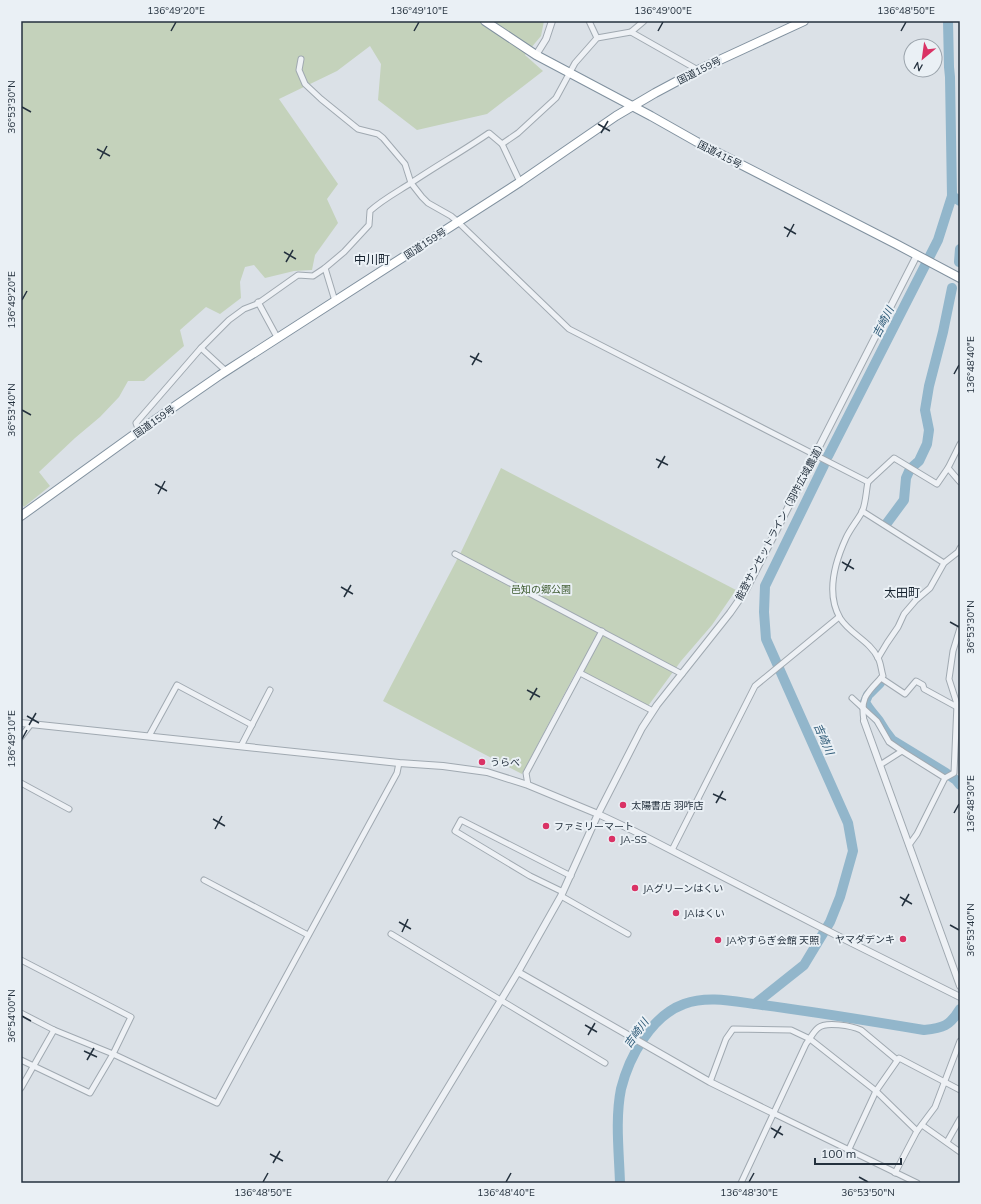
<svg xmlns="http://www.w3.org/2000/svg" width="981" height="1204" viewBox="0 0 981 1204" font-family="Mulish,'Noto Sans JP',sans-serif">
	<rect width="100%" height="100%" fill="#dbe1e7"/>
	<g fill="#c4d2bb">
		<path d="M21 21H544L541 36 525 55 543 71 487 114 417 130 378 100 381 64 370 46 337 71 279 99 338 184 327 199 338 223 315 255 312 270 294 271 265 278 254 265 245 267 240 282 241 298 220 314 206 307 180 330 184 346 144 381H128L119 397 100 417 75 438 39 472 50 486 24 507 21 503Z"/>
		<path d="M501 468 736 590 712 625 681 661 648 706 577 670 522 774 383 701 461 552Z"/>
	</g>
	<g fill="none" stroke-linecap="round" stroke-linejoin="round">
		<g stroke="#92b6cb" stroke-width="10">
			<path d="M948 21 949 67 950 77 952 196 960 201"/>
			<path d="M959 262 960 249"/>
			<path d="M828 456 938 240 952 196"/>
			<path d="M887 523 904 500 906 478 910 469 919 461 927 444 929 430 925 410 929 386 943 332 952 288"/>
			<path d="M880 683 868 695 865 702C869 710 874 714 879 721 883 728 887 734 892 740L946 773 956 780 960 785"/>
			<path d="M755 1004 804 965 830 922 840 897 853 851 848 823 766 639 764 612 765 586 824 465"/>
			<path d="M620 1183C619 1152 615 1119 621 1089 629 1057 651 1016 684 1004 709 995 736 1002 762 1005 816 1012 870 1021 924 1030 943 1028 950 1026 960 1009"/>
		</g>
		<defs>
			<g id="minor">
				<path d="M589 21 597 38"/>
				<path d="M631 32 698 70"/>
				<path d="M301 59 299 70 305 84 321 99 358 129 378 134 383 138 405 164 411 183 422 197 428 203 451 216 458 222 569 329 868 482C866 491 866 503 862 512 857 521 850 529 846 538 835 562 826 594 840 618 850 634 870 641 878 658 881 663 881 670 883 676 867 693 860 697 864 721"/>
				<path d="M502 144 520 182"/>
				<path d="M325 268 335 301"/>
				<path d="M258 302 277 337"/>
				<path d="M201 348 226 371"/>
				<path d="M139 431 136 423 201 348 229 320 244 309 257 304 298 275 313 276 325 268 344 252 369 225 370 211C382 200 397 192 411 183 436 166 463 151 489 133L502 144 518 133 556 98 575 63 597 38 631 32 644 21"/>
				<path d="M960 444 948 468 960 482"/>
				<path d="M868 482 894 458 937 484 948 468"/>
				<path d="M862 511 944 563"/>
				<path d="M455 554 682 674"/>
				<path d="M878 658 887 643 898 627 904 614 916 600 930 588 944 563 958 552 960 548"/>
				<path d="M580 673 653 711"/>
				<path d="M881 678 905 694 916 681 923 685 924 689 957 707"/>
				<path d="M852 698 877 721 889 742 902 751"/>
				<path d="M149 736 177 685 252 725"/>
				<path d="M21 737 31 724"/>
				<path d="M241 746 270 690"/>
				<path d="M880 765 902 751 945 778"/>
				<path d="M21 783 69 809"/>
				<path d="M528 785 526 773 602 631"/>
				<path d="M909 845 917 834 945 778 954 773 957 704 949 679 953 651 960 628"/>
				<path d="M672 850 755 686 839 617"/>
				<path d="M204 880 308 935"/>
				<path d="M563 892 530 876 455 831 461 820 571 876"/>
				<path d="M561 896 628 934"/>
				<path d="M391 934 605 1063"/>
				<path d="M21 960 131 1017 113 1054 90 1093 21 1060"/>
				<path d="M21 1013 54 1030 113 1054 217 1103 397 773 399 763"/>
				<path d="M710 1082 726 1039 733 1029 791 1030 810 1039 876 1091 917 1131"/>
				<path d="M21 1088 54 1030"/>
				<path d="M773 1113 917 1183"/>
				<path d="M922 1125 960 1152"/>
				<path d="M947 1142 960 1119"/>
				<path d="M849 1149 876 1091 899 1058 960 1090"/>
				<path d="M895 1173 917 1131 935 1107 960 1041"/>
				<path d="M741 1183 806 1044C810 1039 813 1032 818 1028 826 1021 852 1026 861 1030L897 1060"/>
			</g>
			<g id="tertiary">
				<path d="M536 55 546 39 552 21"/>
				<path d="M864 721 960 986"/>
				<path d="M21 723 399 763 443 766 487 772 528 785 598 814 634 831 834 934 960 997"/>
				<path d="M518 972 710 1082 773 1113"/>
				<path d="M390 1183 518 972 561 896 598 814 642 728 657 705 730 613 746 590 917 255"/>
			</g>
			<g id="trunk">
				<path d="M485 21 536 55 651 116 697 142 896 244 960 278"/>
				<path d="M21 516 139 431 220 375 520 182 616 116 655 93 698 70 804 21"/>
			</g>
		</defs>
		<use href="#minor" stroke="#a0a9b1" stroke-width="7"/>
		<use href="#tertiary" stroke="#a0a9b1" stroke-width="8"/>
		<use href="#trunk" stroke="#81919f" stroke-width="10"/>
		<use href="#minor" stroke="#eef1f5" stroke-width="5"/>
		<use href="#tertiary" stroke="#eef1f5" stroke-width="6"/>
		<use href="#trunk" stroke="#fff" stroke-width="8"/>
	</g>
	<path fill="none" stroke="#24313e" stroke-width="1.5" d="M171 31 176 22M414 31 419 22M658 31 663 22M901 31 906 22M22 107 31 112M598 124 610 131M601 133 608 121M97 149 110 156M100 159 107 146M784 227 796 234M787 237 794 224M284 252 296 259M286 262 293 250M22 300 27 291M470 356 482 362M472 365 479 353M954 374 959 365M22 410 31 415M656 459 668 465M658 468 665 456M155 484 167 491M158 494 165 481M842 562 854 569M845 571 851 559M341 587 353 594M344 597 351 585M950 622 959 627M527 690 540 697M530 700 537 688M27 716 39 723M29 725 36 713M22 739 27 730M713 794 726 800M716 803 723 791M954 813 959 804M213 819 225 826M215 829 222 816M900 897 912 904M902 906 909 894M399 922 411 929M950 925 959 930M402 932 408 919M22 1016 31 1021M585 1025 597 1032M588 1035 595 1023M84 1051 97 1057M87 1060 94 1048M771 1128 783 1135M774 1138 781 1126M270 1154 283 1161M273 1163 280 1151M859 1177 868 1182M263 1182 268 1173M506 1182 511 1173M749 1182 754 1173"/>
	<g fill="#da3265" stroke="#eaf0f5" stroke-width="1.5">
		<circle cx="482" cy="762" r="4"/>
		<circle cx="623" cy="805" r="4"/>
		<circle cx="546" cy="826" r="4"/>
		<circle cx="612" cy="839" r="4"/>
		<circle cx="635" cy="888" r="4"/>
		<circle cx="676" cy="913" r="4"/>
		<circle cx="903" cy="939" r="4"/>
		<circle cx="718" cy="940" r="4"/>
	</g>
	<g text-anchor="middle" stroke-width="4" stroke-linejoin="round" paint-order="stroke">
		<g font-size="10" fill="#24313e" stroke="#eaf0f5">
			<text transform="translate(699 70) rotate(-27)" y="4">国道159号</text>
			<text transform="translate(720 154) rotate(27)" y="4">国道415号</text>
			<text transform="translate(425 243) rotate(-33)" y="4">国道159号</text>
			<text transform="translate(154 421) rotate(-35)" y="4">国道159号</text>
			<text transform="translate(780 520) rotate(-62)" y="4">能登サンセットライン（羽咋広域農道）</text>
		</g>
		<g font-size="10" fill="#3e5b30" stroke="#eaf0f5">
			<text x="541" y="593">邑知の郷公園</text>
		</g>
		<g font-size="10" fill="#24313e" stroke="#eaf0f5" text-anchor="start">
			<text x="490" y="766">うらべ</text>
			<text x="631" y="809">太陽書店 羽咋店</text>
			<text x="554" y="830">ファミリーマート</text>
			<text x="620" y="843">JA-SS</text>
			<text x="643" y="892">JAグリーンはくい</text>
			<text x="684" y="917">JAはくい</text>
			<text x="895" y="943" text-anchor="end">ヤマダデンキ</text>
			<text x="726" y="944">JAやすらぎ会館 天照</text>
		</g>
		<g font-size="11" font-style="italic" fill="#2a5775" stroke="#eaf0f5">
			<text transform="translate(883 322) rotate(-63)" y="4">吉崎川</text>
			<text transform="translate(824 739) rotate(66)" y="4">吉崎川</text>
			<text transform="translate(636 1033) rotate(-54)" y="4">吉崎川</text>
		</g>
		<g font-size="12" fill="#16222e" stroke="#eaf0f5">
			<text x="372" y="264">中川町</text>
			<text x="902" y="597">太田町</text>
		</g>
	</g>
	<rect width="981" height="1204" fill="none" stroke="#eaf0f5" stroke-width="44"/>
	<g transform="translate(923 58) rotate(209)"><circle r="19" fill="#eaf0f5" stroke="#9ba4ac"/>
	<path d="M0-3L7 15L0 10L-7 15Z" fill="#da3265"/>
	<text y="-6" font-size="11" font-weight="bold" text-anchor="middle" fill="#24313e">N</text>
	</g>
	<path d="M815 1158v6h86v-6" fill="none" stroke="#24313e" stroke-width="2"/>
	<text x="821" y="1158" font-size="12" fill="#24313e" stroke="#eaf0f5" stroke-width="3" paint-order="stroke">100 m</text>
	<rect x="22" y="22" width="937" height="1160" fill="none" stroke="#24313e" stroke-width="1.5"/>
	<g font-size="10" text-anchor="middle" fill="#24313e">
		<text x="176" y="14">136°49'20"E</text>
		<text x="419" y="14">136°49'10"E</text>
		<text x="663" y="14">136°49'00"E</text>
		<text x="906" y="14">136°48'50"E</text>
		<text transform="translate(11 107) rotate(-90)" y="4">36°53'30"N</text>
		<text transform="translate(11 300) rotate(-90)" y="4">136°49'20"E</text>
		<text transform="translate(970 365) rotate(-90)" y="4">136°48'40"E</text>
		<text transform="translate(11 410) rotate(-90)" y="4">36°53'40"N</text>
		<text transform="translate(970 627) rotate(-90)" y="4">36°53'30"N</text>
		<text transform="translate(11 739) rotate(-90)" y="4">136°49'10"E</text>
		<text transform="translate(970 804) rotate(-90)" y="4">136°48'30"E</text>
		<text transform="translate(970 930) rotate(-90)" y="4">36°53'40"N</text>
		<text transform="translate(11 1016) rotate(-90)" y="4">36°54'00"N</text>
		<text x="263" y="1196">136°48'50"E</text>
		<text x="506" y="1196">136°48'40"E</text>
		<text x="749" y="1196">136°48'30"E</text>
		<text x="868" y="1196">36°53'50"N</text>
	</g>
</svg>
